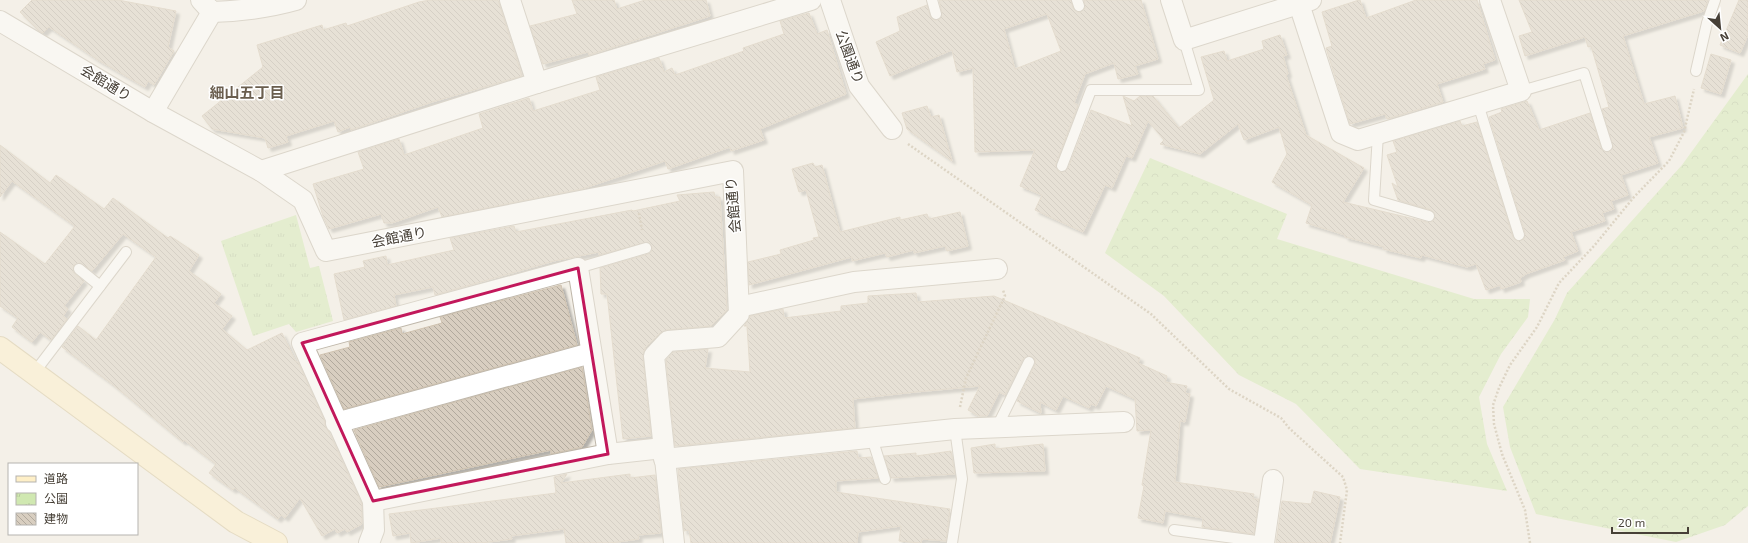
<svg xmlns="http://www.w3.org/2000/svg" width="1748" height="543" viewBox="0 0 1748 543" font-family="'Exo 2','Noto Sans JP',sans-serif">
	<defs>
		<pattern id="forest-crowns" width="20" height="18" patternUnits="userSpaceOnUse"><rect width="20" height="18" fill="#d0e8b1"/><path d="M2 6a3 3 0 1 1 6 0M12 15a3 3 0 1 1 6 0" fill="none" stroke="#b4c899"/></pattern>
		<pattern id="park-tufts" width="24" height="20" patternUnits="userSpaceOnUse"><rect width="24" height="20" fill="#d0e8b1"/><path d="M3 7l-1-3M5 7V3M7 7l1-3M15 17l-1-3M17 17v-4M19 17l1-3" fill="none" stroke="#b4c899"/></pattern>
		<pattern id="building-back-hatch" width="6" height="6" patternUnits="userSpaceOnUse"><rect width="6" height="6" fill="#d8cec0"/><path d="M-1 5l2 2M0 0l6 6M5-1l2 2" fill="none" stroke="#b1a99d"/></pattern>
		<filter id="shadow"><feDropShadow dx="3.5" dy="3.5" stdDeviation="1" flood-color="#0004"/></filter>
	</defs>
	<rect width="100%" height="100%" fill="#f4f0e8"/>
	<g fill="url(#forest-crowns)">
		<path d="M1748 74V506L1725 525 1676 542 1536 514 1510 447 1503 407 1555 319 1567 293 1682 165Z"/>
		<path d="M1150 158 1287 214 1277 239 1474 299H1530L1528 317 1501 354 1479 397 1487 444 1507 491 1360 469 1296 404 1239 375 1164 296 1105 253Z"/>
	</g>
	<path fill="url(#park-tufts)" d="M296 215 310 268 319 266 333 321 296 332 289 324 253 336 221 241Z"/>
	<g fill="url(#building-back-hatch)" stroke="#d0c3b0" fill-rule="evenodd" filter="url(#shadow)">
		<path d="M32 0H118L176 11 168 47 174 51 154 85 148 81 145 87 98 60 49 27 43 33 39 31 20 12Z"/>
		<path d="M430 0H498L522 76 432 102 351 130 350 127 338 132 334 121 286 136 288 142 268 148 265 138 212 129 202 116 263 67 257 45 322 25 323 30 346 23 347 26 419 2Z"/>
		<path d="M572 0H614L617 9 645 0H706L710 16 589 55 588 52 543 64 530 26 577 14Z"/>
		<path d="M939 0H1071L1073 8 1078 12H1081L1085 8 1084 0H1141L1158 59 1135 66 1138 74 1118 79 1114 63 1085 74 1074 103 1078 105 1056 164V167L1059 172H1063L1068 168 1091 110 1132 126 1123 96 1134 101 1140 96H1153L1179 128 1214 100 1201 57 1224 51 1227 61 1264 49 1262 41 1280 35 1287 55 1283 56 1288 74 1286 75 1306 135 1364 168 1343 202 1427 222 1433 221 1435 215 1431 210 1398 200 1392 183 1398 187 1387 155 1397 152 1393 141 1460 121 1462 126 1477 122 1513 237 1518 241 1524 239 1525 233 1489 117 1502 112 1501 109 1527 101 1539 130 1590 113 1602 150 1609 152 1613 147 1602 109 1609 107 1591 46 1588 47 1585 37 1525 56 1519 36 1532 32 1519 0H1708L1704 11 1623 36 1644 104 1675 96 1683 128 1649 137 1658 163 1621 175 1628 195 1611 201 1614 209 1602 213 1605 221 1571 232 1578 251 1563 257 1565 260 1526 274 1520 278 1521 282 1501 289 1500 285 1486 290 1476 264 1467 267 1422 255 1421 258 1383 249 1384 247 1345 237V235L1306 223 1312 205 1272 182 1287 154 1279 127 1244 140 1238 124 1200 154 1160 144 1164 140 1148 121 1132 158 1126 156 1112 188 1105 185 1083 232 1035 210 1042 195 1020 186 1035 150 975 152 973 68 957 72 952 50 890 76 876 42 900 31 897 17 927 5 931 18 935 20 940 19 942 13ZM1047 14 1061 51 1015 69 1004 29Z"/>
		<path d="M1359 0H1360L1366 18 1416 0H1477L1495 60 1483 64 1485 69 1437 84 1443 102 1387 119 1385 114 1350 124 1326 48 1332 46 1322 12Z"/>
		<path d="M1739 0H1748V35L1740 53 1720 45Z"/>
		<path d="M809 13 817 34 827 30 846 94 760 129 764 140 731 151 730 147 668 169 665 161 582 189 442 217 438 207 392 223H384L381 214 329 229 323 216 313 184 364 169 358 152 399 139 404 155 483 128 479 114 529 98 533 111 600 90 596 77 659 58 664 72 672 68 675 75 744 51 743 48 784 34 780 21Z"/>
		<path d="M1711 54 1731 60 1721 94 1701 88Z"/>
		<path d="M927 106 931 117 939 115 952 161 907 129 902 113Z"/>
		<path d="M0 145 50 183 56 175 104 209 113 198 168 238 170 236 199 255 189 271 221 294 214 303 232 316 222 329 247 350 282 333 296 362H298L325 422V426L329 432 362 504V524L347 532 345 529 337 533 335 529 322 536 300 498 285 518 281 515 278 519 235 488 233 490 209 473 216 464 184 440 183 442 112 384 62 347 78 326 96 340 156 257 123 234 92 271 80 263 74 265 73 272 84 281 64 306 68 309 63 316 67 319 51 340 40 332 32 342 12 327 18 318 0 306V232L45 264 75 226 12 181 0 197Z"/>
		<path d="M813 163 815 167 822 165 840 232 900 217V220L927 214 929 219 960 212 968 246 947 251 945 246 914 253V250L887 257 885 253 852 261V257L749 285 748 262 781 254 780 250 814 240 813 238 819 237 806 190 799 192 792 169Z"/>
		<path d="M714 192 715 197H720L727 310 711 326 667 330 660 333 645 348 643 357 651 436 623 439 607 294H601L600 268 648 254 651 252 652 247 648 242 599 255V252L554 261 435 295 433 287 394 295 396 306 344 320 334 274 365 267 363 261 386 256 387 265 454 250 450 238 514 226 516 232 632 210 633 211 680 201 677 195Z"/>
		<path d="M561 285 577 345 344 409 320 355 350 347 349 342 401 328 402 334 442 323 440 317Z"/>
		<path d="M916 293 917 302 994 296 1140 358 1138 363 1167 376 1165 382 1187 386 1185 393 1190 394 1185 422 1180 421 1175 482 1254 494 1253 499H1259L1254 534 1202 527 1203 518 1165 511 1163 523 1138 518 1144 486 1142 485 1151 430 1137 431 1135 399 1106 386 1096 406 1091 404 1089 408 1063 396 1056 410 1040 402 1041 413 1017 401 1035 364V359L1029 356 1023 359 1005 395 999 392 987 416H979L968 410 980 386 916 392 853 399 855 428 675 446 666 360 673 352 708 349 705 368 750 372 747 326H744L750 316 783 309 784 318 841 311V306L868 303V296Z"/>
		<path d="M582 367 592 430 582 447 551 454V450L379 487 354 430Z"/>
		<path d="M995 444V449L1043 444 1045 471 974 473 971 448Z"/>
		<path d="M857 451 858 458 871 457 878 478 836 481V492L950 509 946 541 922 539 921 543 899 541 901 526 858 532 857 543H691L689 530 684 531 678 469Z"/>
		<path d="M951 451 955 474 891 478 884 456 916 453V456Z"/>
		<path d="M567 474 561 483 630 474V478L655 475 661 533 638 535 639 539 611 543H566L564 529 511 536 512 539 481 543H441V538L411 543 410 533 393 536 389 514 556 493 554 477Z"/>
		<path d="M1314 491 1340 497 1330 543H1276L1282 501 1311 504Z"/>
	</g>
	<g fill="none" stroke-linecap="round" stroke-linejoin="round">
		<defs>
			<g id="service">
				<path d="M932 0 936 14"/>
				<path d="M1077 0 1079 6"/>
				<path d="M1696 71 1707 23 1715 0"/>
				<path d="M1521 91 1584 73 1607 146"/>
				<path d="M1478 104 1519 235"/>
				<path d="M1378 134 1374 200 1429 216"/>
				<path d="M1062 166 1091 90H1199L1184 40"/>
				<path d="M578 268 646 248"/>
				<path d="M79 269 100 286"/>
				<path d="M34 373 126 252"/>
				<path d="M997 427 1029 362"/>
				<path d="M872 438 885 479"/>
				<path d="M1174 530 1264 542"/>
				<path d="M952 543 962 479 955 429"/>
			</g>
			<g id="minor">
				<path d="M201 0 212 12C241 11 268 8 296 0"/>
				<path d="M510 0 537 83"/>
				<path d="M830 0 859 86 892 129"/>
				<path d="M1171 0 1184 40 1311 0"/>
				<path d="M1299 4 1341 133 1358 140 1521 91 1490 0"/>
				<path d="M0 21 153 112 261 171 303 200 326 251 733 171 739 314 718 337 668 341 654 356 674 543"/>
				<path d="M153 112 212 12"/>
				<path d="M261 171 537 83 811 0"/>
				<path d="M739 307 854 282 997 269"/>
				<path d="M336 423 591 353"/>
				<path d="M664 459 955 429 1124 422"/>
				<path d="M373 501 608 454 663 448"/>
				<path d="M369 543 374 530 373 501 302 343 578 268 608 454"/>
				<path d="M1264 543 1273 480"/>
			</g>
			<path id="secondary" d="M0 348 236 522 276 543"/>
		</defs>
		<use href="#service" stroke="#bfb7aa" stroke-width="12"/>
		<use href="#minor" stroke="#bfb7aa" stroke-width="22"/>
		<use href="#secondary" stroke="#d3c298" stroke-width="24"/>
		<g stroke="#c1b39c" stroke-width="2.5" stroke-dasharray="2 2" stroke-linecap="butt">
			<path d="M908 144 1151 314 1229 389 1281 418 1289 428 1343 477 1347 490 1340 543"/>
			<path d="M639 213 642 230"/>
			<path d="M960 407 966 378 1005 296 1003 290"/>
			<path d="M1530 543 1525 510 1502 454 1494 424 1493 405 1499 388 1510 365 1537 327 1559 283 1594 246 1634 197 1669 161 1684 132 1694 89"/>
		</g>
		<use href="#service" stroke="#fff" stroke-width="10"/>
		<use href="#minor" stroke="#fff" stroke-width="20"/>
		<use href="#secondary" stroke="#feefc7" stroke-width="22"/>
	</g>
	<path d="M0 0H1748V543H0ZM578 268 608 454 373 501 302 343Z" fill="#f4f0e8" fill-opacity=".55" fill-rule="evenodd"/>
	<path fill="none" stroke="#c2185b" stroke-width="3" stroke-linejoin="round" d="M578 268 608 454 373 501 302 343Z"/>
	<g text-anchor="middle" stroke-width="3" stroke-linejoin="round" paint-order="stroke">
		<g font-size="14" fill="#474037" stroke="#fff">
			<text transform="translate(850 57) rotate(70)" y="5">公園通り</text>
			<text transform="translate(106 83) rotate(31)" y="5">会館通り</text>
			<text transform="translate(733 205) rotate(-95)" y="5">会館通り</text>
			<text transform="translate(399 237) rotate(-11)" y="5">会館通り</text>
		</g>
		<g font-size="15" font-weight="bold" fill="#6a5e4e" stroke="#fff">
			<text x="247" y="98">細山五丁目</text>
		</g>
	</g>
	<rect x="8" y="463" width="130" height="72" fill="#ffffff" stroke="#b5b3af"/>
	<rect x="16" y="476" width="20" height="6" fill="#feefc7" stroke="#b5b3af"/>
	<text x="44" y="483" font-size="12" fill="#474037">道路</text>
	<rect x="16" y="493" width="20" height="12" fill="url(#park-tufts)" stroke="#b5b3af"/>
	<text x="44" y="503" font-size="12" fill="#474037">公園</text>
	<rect x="16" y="513" width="20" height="12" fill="url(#building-back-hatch)" stroke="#b5b3af"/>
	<text x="44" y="523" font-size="12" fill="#474037">建物</text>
	<g transform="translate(1720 28) rotate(153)" stroke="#ffffff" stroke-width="3" paint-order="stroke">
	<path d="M0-3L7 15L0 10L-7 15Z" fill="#474037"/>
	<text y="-6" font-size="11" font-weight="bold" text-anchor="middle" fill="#474037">N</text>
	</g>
	<path d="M1612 527v6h76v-6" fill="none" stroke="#474037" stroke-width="2"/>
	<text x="1618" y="527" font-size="12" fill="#474037" stroke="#ffffff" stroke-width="3" paint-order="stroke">20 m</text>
</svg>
